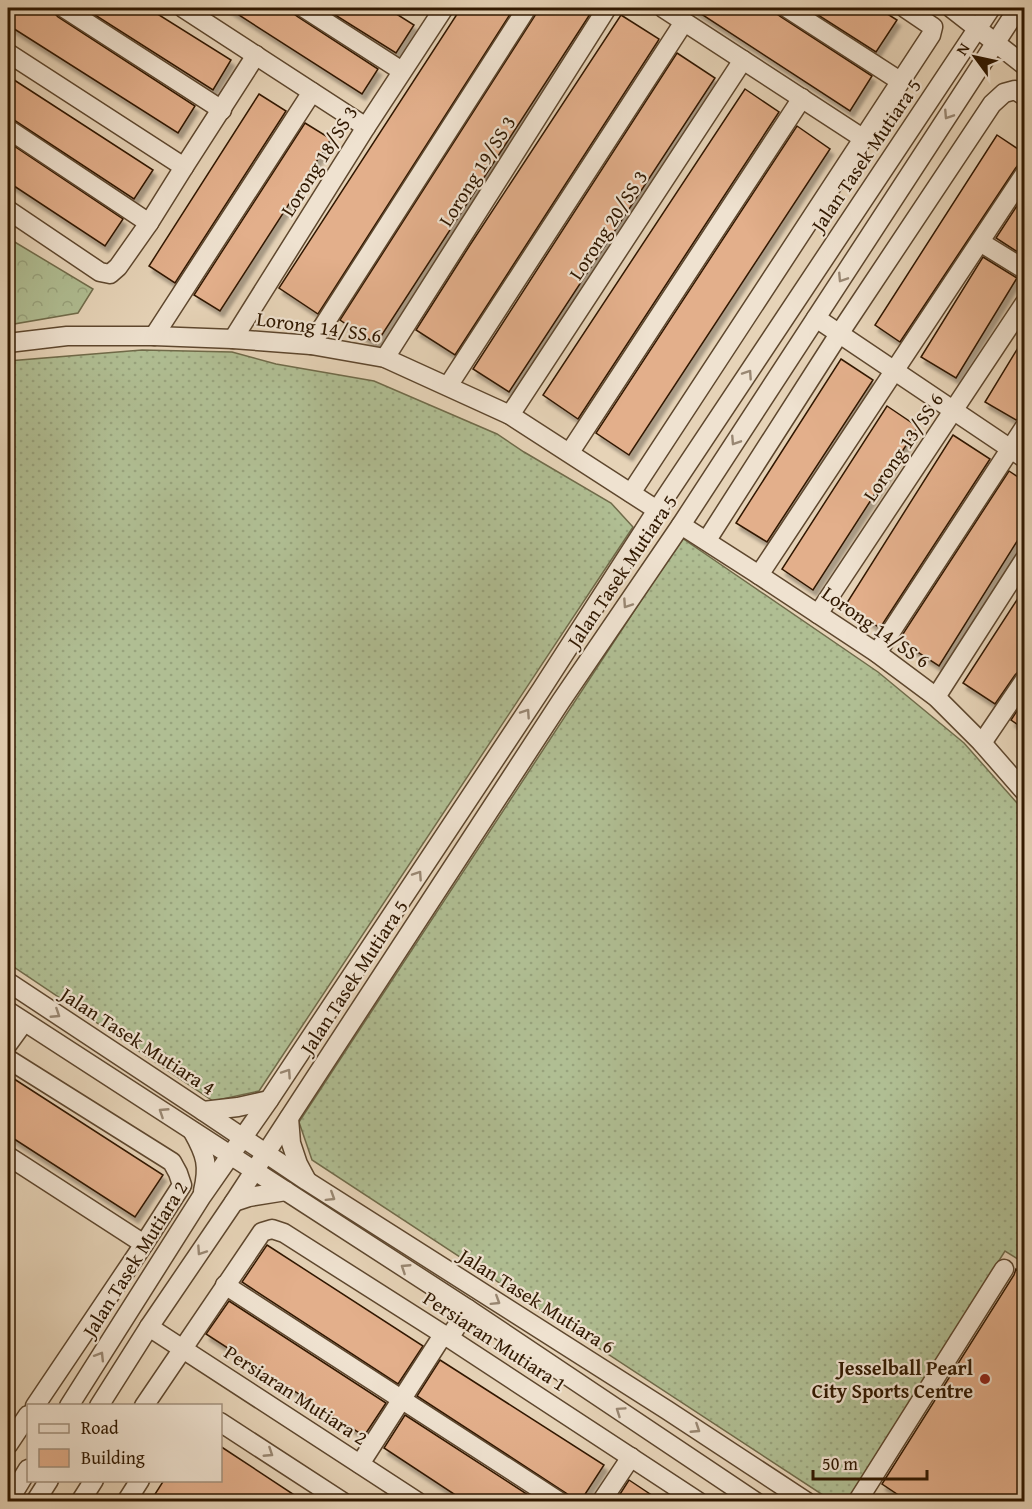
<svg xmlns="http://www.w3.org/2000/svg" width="1032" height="1509" viewBox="0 0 1032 1509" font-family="'Gentium Book Plus',serif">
	<defs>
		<pattern id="grass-dots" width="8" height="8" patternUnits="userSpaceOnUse" patternTransform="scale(1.5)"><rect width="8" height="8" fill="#b0be93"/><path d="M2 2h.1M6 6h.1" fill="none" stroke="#98a37d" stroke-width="1.8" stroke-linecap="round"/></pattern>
		<pattern id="forest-crowns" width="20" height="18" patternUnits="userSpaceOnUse" patternTransform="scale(1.5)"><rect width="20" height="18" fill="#b0be93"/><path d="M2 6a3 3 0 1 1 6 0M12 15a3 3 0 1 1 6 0" fill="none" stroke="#98a37d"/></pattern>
		<filter id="shadow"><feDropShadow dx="3.5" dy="6" stdDeviation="1.5" flood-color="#0004"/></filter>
	</defs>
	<rect width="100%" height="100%" fill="#e6d3b7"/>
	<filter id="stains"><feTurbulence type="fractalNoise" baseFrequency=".00333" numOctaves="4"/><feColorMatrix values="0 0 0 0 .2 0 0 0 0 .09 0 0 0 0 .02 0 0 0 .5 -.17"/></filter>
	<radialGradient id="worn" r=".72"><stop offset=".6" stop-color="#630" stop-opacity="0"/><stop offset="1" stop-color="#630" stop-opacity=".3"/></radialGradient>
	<g fill="url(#grass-dots)" stroke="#706b4a" stroke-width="1.5">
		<path d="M142 350 232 352 276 364 374 381 497 434 524 452 611 503 633 527 259 1091 213 1101 8 963V361Z"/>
		<path d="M682 538 878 672 964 743 1024 811V1263L1005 1251 847 1501H832L312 1160 299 1122Z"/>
	</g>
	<path fill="url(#forest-crowns)" stroke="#706b4a" stroke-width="1.5" d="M8 238 93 289 78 313 8 325Z"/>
	<g fill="#e3af8b" stroke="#301800" stroke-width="1.5" filter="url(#shadow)">
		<path d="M8 8H53L54 13 58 17 195 106 178 133 8 25Z"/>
		<path d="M84 8H148L231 60 213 90Z"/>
		<path d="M228 8H293L294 14 298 17 378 69 362 94Z"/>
		<path d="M324 8H387L414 25 396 53Z"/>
		<path d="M461 8H514L318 314 279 288Z"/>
		<path d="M538 8H594L376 344 340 320 536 14Z"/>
		<path d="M692 8H776L777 14 781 17 872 76 850 111Z"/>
		<path d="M807 8H878L897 20 876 52Z"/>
		<path d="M621 15 659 39 658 41 455 355 416 330 470 245Z"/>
		<path d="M677 53 715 78 509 392 473 369Z"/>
		<path d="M8 76 153 170 134 199 14 120 8 118Z"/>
		<path d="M745 89 779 112 578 419 543 395Z"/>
		<path d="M259 94 286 111 175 283 149 266Z"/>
		<path d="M305 123 331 139 220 311 194 295Z"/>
		<path d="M797 126 830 149 629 455 596 433Z"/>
		<path d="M997 135 1024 153V164L1018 165 1015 169 900 342 875 325Z"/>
		<path d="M8 142 123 219 105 246 8 182Z"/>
		<path d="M1024 195V256L996 238Z"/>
		<path d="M983 257 1017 278 956 378 921 357Z"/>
		<path d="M1024 338V416L1016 420 985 402Z"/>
		<path d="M841 359 873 380 767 542 736 523Z"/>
		<path d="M887 406 918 427 813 590 782 569Z"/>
		<path d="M953 435 990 459 880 628 845 606Z"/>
		<path d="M1009 471 1024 481V530L939 666 899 640Z"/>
		<path d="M1024 589V670L1019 671 1015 675 995 704 963 683Z"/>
		<path d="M1024 700V729L1011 720Z"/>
		<path d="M8 1075 163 1175 135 1217 8 1135Z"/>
		<path d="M267 1245 423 1346 398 1384 242 1282Z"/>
		<path d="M1016 1269 1024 1274V1502H909L882 1484 1014 1275Z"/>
		<path d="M229 1301 386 1403 364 1436 206 1334Z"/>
		<path d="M440 1360 604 1465 580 1502H571L570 1496 566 1493 417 1396Z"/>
		<path d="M405 1415 539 1502H466L384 1448Z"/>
		<path d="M220 1446 305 1502H150L164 1480H220Z"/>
		<path d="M629 1480 662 1502H615Z"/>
	</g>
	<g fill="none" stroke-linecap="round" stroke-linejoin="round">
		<defs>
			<g id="minor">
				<path d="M64 8 222 110"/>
				<path d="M183 8 366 127"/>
				<path d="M304 8 402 71"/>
				<path d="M663 8 864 139"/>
				<path d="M787 8 900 81"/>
				<path d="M951 8 1024 65"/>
				<path d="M8 53 184 167"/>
				<path d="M8 129 149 223"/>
				<path d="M8 210 100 272 110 274 118 267 149 223 184 167 256 55"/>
				<path d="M980 242 1024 269"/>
				<path d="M816 318 1024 458"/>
				<path d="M154 336 312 92"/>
				<path d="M233 339 366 127 444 8"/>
				<path d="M8 343 67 336H154L233 339 311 345 385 358 510 415 657 510"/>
				<path d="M311 345 527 8"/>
				<path d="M385 358 607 8"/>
				<path d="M448 386 684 22"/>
				<path d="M510 415 743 60"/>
				<path d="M570 452 802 98"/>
				<path d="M631 493 931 35 933 27 905 8"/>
				<path d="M681 525 759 575 877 653 936 697 982 743 1024 791"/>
				<path d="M707 540 839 334 992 104 1004 93 1015 90 1024 96"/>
				<path d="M759 575 1024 175"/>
				<path d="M818 614 1024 304"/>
				<path d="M877 653 1024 428"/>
				<path d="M936 697 1024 560"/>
				<path d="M982 743 1024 681"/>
				<path d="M8 982 203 1111 307 1181 667 1410 807 1502"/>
				<path d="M8 1011 468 1309 756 1502"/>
				<path d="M8 1044 24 1022"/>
				<path d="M8 1059 172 1162 178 1173 182 1185 144 1244 35 1406"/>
				<path d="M203 1111 238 1107 269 1100"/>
				<path d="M289 1118 291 1143 298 1164 306 1179"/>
				<path d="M193 1132C206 1155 209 1166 203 1191"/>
				<path d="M8 1156 144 1244"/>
				<path d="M234 1202 249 1197 286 1191"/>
				<path d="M225 1285 560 1502"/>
				<path d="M149 1327 418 1502"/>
				<path d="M449 1338 468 1309"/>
				<path d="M69 1406 202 1196 269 1100 541 690 657 510 991 8"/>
				<path d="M99 1406 149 1327 234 1202 561 701 681 525 1015 13"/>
				<path d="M144 1406 262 1232 272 1229 284 1233 449 1338 699 1502"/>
				<path d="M220 1422 343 1502"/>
				<path d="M8 1445 28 1415"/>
				<path d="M360 1464 443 1335"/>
				<path d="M8 1502 28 1469"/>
				<path d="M35 1502 49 1480"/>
				<path d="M80 1502 94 1480"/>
				<path d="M126 1502 140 1480"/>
				<path d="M601 1502 631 1457"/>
				<path d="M857 1502 1004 1269"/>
			</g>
		</defs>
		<use href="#minor" stroke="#5e472e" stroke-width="21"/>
		<use href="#minor" stroke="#efe2d0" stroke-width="18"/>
	</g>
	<defs><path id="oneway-chevron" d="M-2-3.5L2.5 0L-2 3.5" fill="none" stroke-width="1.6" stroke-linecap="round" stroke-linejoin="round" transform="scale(1.5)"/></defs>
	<g stroke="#998772">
		<use href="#oneway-chevron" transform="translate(948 115) rotate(123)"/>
		<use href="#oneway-chevron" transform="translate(842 278) rotate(123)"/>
		<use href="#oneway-chevron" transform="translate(748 374) rotate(-56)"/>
		<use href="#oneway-chevron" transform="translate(735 441) rotate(123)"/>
		<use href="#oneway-chevron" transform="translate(627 604) rotate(124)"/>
		<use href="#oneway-chevron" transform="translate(526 713) rotate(-56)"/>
		<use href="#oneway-chevron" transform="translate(418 875) rotate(-56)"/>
		<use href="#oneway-chevron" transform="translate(56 1014) rotate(33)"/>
		<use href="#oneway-chevron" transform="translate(287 1073) rotate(-56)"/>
		<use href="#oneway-chevron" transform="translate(163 1112) rotate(-147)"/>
		<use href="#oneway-chevron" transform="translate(331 1197) rotate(32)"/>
		<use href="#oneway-chevron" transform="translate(201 1251) rotate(124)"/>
		<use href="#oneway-chevron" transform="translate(405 1268) rotate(-147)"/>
		<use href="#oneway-chevron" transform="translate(496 1301) rotate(32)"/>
		<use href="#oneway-chevron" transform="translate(100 1356) rotate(-58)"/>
		<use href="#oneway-chevron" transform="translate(620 1411) rotate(-146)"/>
		<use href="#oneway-chevron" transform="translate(696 1429) rotate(33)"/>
		<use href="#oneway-chevron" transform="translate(269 1453) rotate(33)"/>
	</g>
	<circle fill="#8f2418" stroke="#efe2d0" stroke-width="2" cx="985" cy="1379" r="6"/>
	<g text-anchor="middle" stroke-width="4.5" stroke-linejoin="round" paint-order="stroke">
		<g font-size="20" fill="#301800" stroke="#efe2d0">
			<text transform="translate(866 155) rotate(-56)" y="7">Jalan Tasek Mutiara 5</text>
			<text transform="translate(319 161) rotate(-58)" y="7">Lorong 18/SS 3</text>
			<text transform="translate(477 171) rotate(-58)" y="7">Lorong 19/SS 3</text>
			<text transform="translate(608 225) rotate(-57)" y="7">Lorong 20/SS 3</text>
			<text transform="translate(319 327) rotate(8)" y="7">Lorong 14/SS 6</text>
			<text transform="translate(903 447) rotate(-56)" y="7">Lorong 13/SS 6</text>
			<text transform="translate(622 571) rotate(-56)" y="7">Jalan Tasek Mutiara 5</text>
			<text transform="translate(876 627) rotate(35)" y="7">Lorong 14/SS 6</text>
			<text transform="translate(354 977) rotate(-57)" y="7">Jalan Tasek Mutiara 5</text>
			<text transform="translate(138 1041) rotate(33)" y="7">Jalan Tasek Mutiara 4</text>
			<text transform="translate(135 1259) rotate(-58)" y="7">Jalan Tasek Mutiara 2</text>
			<text transform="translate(537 1301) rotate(32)" y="7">Jalan Tasek Mutiara 6</text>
			<text transform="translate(495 1341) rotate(33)" y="7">Persiaran Mutiara 1</text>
			<text transform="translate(296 1395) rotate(33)" y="7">Persiaran Mutiara 2</text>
		</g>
		<g font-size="20" font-weight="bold" fill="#301800" stroke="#efe2d0" text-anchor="end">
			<text x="973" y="1375">Jesselball Pearl<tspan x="973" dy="23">City Sports Centre</tspan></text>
		</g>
	</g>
	<rect width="1032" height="1509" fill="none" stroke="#e6d3b7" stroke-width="30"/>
	<rect x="9" y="9" width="1014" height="1491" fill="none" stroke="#301800" stroke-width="3"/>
	<rect x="15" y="15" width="1002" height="1479" fill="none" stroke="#301800" stroke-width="1.5"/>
	<rect x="27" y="1404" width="195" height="78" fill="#efe2d0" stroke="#a3917d" stroke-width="1.5"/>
	<rect x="39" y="1424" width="30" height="9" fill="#efe2d0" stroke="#a3917d" stroke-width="1.5"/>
	<text x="81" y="1434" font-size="18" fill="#301800">Road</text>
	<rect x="39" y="1449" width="30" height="18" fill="#e3af8b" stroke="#a3917d" stroke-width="1.5"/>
	<text x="81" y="1464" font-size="18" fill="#301800">Building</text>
	<g transform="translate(975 57) rotate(303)" stroke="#efe2d0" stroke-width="4.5" paint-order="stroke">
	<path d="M0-4.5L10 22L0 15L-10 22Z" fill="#301800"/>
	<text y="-9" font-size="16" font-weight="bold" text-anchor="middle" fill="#301800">N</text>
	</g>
	<path d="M813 1470v9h114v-9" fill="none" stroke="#301800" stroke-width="3"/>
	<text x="822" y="1470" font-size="18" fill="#301800" stroke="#efe2d0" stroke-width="4.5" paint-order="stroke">50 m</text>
	<rect width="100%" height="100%" filter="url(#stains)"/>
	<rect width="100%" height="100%" fill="url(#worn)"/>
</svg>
